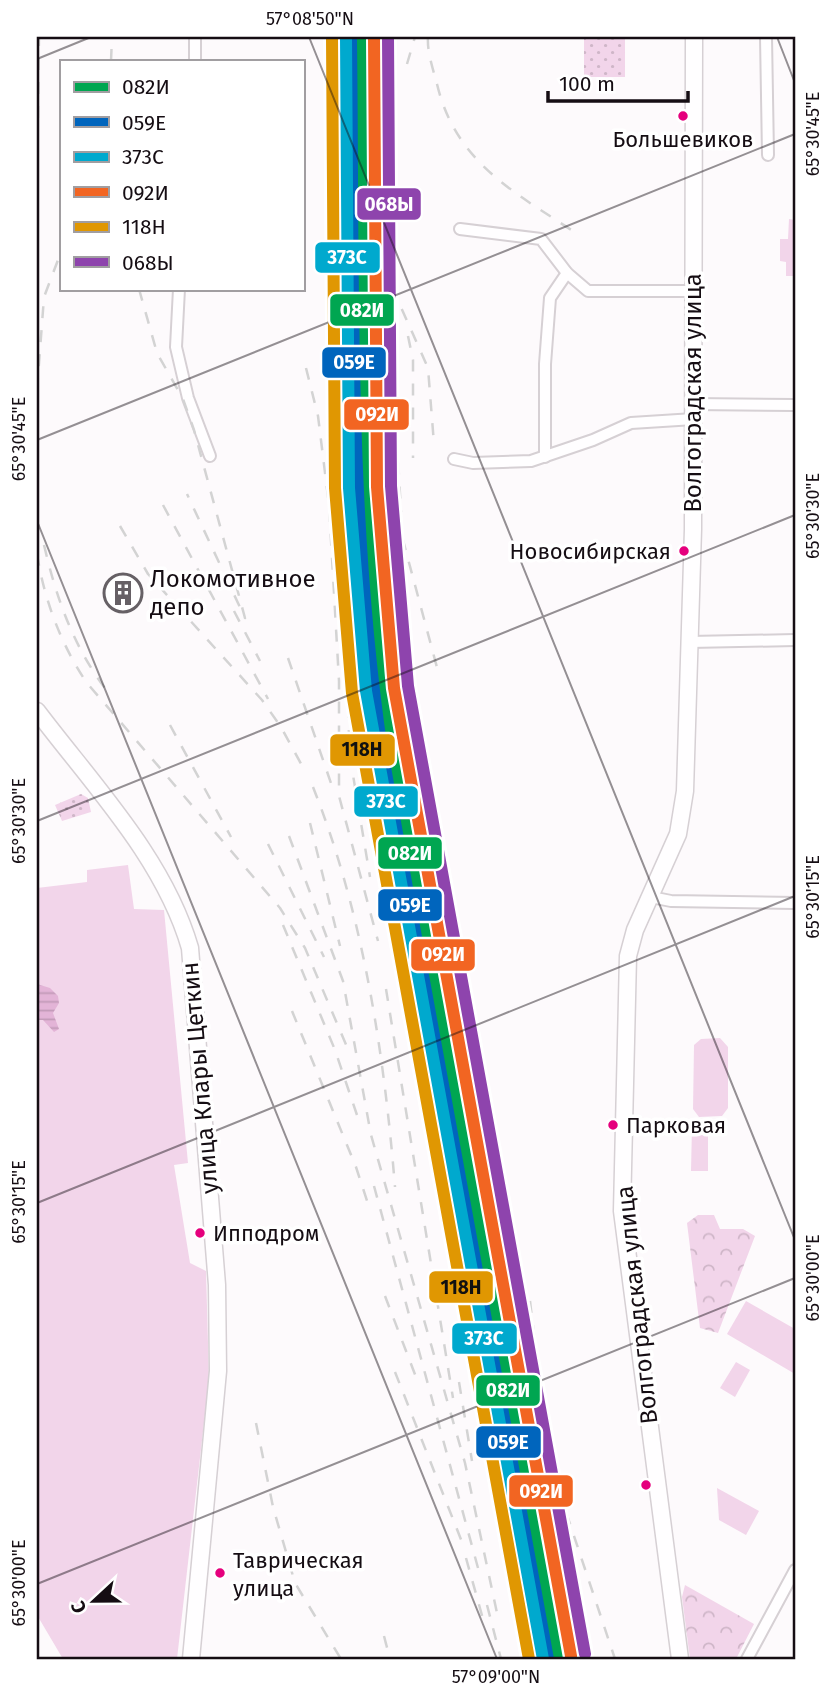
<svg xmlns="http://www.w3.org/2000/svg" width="832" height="1696" viewBox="0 0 832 1696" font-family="'Fira Sans',sans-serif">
	<defs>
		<pattern id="grass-dots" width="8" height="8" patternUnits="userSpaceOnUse" patternTransform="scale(1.75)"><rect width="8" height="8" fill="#f2d5ea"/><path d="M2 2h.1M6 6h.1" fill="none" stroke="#cfb6c8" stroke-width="1.8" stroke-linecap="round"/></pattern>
		<pattern id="forest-crowns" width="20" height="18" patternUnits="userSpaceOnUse" patternTransform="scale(1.75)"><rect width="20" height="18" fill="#f2d5ea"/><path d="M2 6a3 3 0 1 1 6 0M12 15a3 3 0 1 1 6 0" fill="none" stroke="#cfb6c8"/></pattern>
		<pattern id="water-rules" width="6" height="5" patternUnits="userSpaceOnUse" patternTransform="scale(1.75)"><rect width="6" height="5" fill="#e3b4d7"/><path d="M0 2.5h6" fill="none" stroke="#c29ab8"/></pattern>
	</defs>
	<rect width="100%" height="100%" fill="#fdfafc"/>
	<g fill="url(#grass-dots)">
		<rect x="584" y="37" width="41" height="40"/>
		<path d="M81 794 88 798 91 812 62 821 55 805Z"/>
	</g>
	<g fill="url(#forest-crowns)">
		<path d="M698 1215H714L720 1229H743L755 1236 718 1333 700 1328 687 1223Z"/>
		<path d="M685 1585 754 1624 736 1659H690L682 1597Z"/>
	</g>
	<g fill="#f2d5ea">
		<path d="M789 219 795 220V276H786V262L780 261V239H788Z"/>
		<path d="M128 865 134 909 164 910 188 1163 174 1165 190 1263 206 1271 209 1379 177 1659H63L37 1615V888L87 882V870Z"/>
		<path d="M720 1038 728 1047V1108L722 1116 699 1117 693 1109 694 1045 701 1039Z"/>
		<path d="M692 1126H708V1171H691Z"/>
		<path d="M746 1301 795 1329V1374L727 1334Z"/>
		<path d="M736 1362 750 1370 735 1397 720 1388Z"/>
		<path d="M717 1488 759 1511 746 1535 719 1520Z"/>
	</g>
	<path fill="url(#water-rules)" d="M37 984 50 988 58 996 59 1003 53 1013 59 1029 54 1032 43 1020H37Z"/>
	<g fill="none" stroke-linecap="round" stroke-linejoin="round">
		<path stroke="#e3b4d7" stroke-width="2.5" d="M392 872H402"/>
		<defs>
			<g id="street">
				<path d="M195 37V61"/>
				<path d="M766 37 768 155"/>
				<path d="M460 229 541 239 567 273 588 291H693"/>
				<path d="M179 289 176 347 188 398 210 456"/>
				<path d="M693 404 795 405"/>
				<path d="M545 457V364L550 298 567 273"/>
				<path d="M454 459 473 463 531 461 593 440 631 423 694 419"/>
				<path d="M690 642 795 640"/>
				<path d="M651 897 671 901 795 903"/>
				<path d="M747 1659 795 1570"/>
			</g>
			<g id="secondary">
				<path d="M37 711C92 784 164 858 190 948L217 1285 218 1371 191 1659"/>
				<path d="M680 1659 622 1211 628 956 635 930 678 834 685 791 693 529 694 37"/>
			</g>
		</defs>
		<use href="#street" stroke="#d6d0d4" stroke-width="14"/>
		<use href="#secondary" stroke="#d6d0d4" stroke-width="19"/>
		<use href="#street" stroke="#fffeff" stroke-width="10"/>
		<use href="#secondary" stroke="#fffeff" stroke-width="16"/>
		<g stroke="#d3d3d3" stroke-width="2.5" stroke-dasharray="12 12" stroke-linecap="butt">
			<path d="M428 37C427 52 433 69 437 84 456 164 516 193 579 235"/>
			<path d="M111 61 112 37"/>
			<path d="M407 64 415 37"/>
			<path d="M37 190 39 37"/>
			<path d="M386 206 387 256"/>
			<path d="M37 214V294"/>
			<path d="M386 247 401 512"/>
			<path d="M392 287 428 368 434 444"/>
			<path d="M139 289 157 353 183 399 194 430 245 618 187 494"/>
			<path d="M408 336 413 360V458"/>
			<path d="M306 368 318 416 329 505 339 681V796L378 941"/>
			<path d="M37 390 44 297 61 252"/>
			<path d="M384 469 439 675"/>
			<path d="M163 505 268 699"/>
			<path d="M120 526 148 574 262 700 281 727 306 773"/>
			<path d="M44 545C57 601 75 651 111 696"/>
			<path d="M37 554C44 599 61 645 87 683L280 908 305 948 347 1047"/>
			<path d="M234 611 260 661"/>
			<path d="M348 634 349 751 370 877"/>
			<path d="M345 645 348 610 346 471"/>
			<path d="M288 658 333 789"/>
			<path d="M170 725 231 837"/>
			<path d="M313 787C363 913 384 1052 395 1187"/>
			<path d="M310 823 340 946"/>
			<path d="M289 836 343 981 371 1135 465 1463 497 1613"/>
			<path d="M268 844 324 957"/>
			<path d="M283 925 335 1050 358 1118"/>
			<path d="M386 989 453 1398"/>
			<path d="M292 1011 356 1167 370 1210"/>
			<path d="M374 1186 478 1568"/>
			<path d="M385 1296 416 1377"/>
			<path d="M530 1301 549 1461 615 1659"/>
			<path d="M395 1372 462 1542"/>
			<path d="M459 1382 472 1461"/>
			<path d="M256 1423 273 1507 295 1583 341 1659"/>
			<path d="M571 1551 591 1659"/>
			<path d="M466 1558 483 1619"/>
			<path d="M487 1605 501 1659"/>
			<path d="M384 1636 390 1659"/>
		</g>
		<defs>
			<path id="rail-1" d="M360 37 363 487 380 690 557 1659"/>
			<path id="rail-2" d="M351 37C354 276 347 514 382 751L548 1659"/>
			<path id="rail-3" d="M346 37 349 488 366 691 543 1659"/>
			<path id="rail-4" d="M374 37 377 487 394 688 571 1656"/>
			<path id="rail-5" d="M332 37 335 488 352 693 529 1659"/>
			<path id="rail-6" d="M388 37 391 486 408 686 585 1654"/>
		</defs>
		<use href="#rail-1" stroke="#fff" stroke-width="18"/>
		<use href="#rail-2" stroke="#fff" stroke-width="18"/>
		<use href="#rail-3" stroke="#fff" stroke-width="18"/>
		<use href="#rail-4" stroke="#fff" stroke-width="18"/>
		<use href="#rail-5" stroke="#fff" stroke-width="18"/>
		<use href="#rail-6" stroke="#fff" stroke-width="18"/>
		<use href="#rail-1" stroke="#00a651" stroke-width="12"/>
		<use href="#rail-2" stroke="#0065bd" stroke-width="12"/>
		<use href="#rail-3" stroke="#00a9ce" stroke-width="12"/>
		<use href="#rail-4" stroke="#f26522" stroke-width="12"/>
		<use href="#rail-5" stroke="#e09702" stroke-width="12"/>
		<use href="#rail-6" stroke="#8e44ad" stroke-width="12"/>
	</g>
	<path fill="none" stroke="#150d13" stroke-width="2" stroke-opacity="0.45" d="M309 37 795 1240M777 37 795 83M37 59 91 37M37 440 795 134M37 521 497 1659M37 821 795 515M37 1203 795 896M37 1584 795 1278M794 1659H795"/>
	<defs>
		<symbol id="building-ring" viewBox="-11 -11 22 22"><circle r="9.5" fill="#fff" stroke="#666065" stroke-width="1.5"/><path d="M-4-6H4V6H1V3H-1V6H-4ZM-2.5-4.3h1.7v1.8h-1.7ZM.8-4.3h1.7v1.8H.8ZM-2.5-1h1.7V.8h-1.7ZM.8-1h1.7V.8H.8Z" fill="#666065"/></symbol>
	</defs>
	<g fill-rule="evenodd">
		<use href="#building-ring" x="101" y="571" width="44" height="44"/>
	</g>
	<g fill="#e5007d" stroke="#fff" stroke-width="2.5">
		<circle cx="683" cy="116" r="6"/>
		<circle cx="684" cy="551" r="6"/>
		<circle cx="613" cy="1125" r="6"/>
		<circle cx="200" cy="1233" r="6"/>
		<circle cx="646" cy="1485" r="6"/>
		<circle cx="220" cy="1573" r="6"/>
	</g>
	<g text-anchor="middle" stroke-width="7" stroke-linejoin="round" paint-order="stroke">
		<g font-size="22" fill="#150d13" stroke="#fff" text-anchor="start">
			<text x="683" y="147" text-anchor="middle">Большевиков</text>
			<text x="671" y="559" text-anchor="end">Новосибирская</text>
			<text x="626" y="1133">Парковая</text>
			<text x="213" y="1241">Ипподром</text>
			<text x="233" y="1568">Таврическая<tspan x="233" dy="28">улица</tspan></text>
		</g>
		<g font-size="24" fill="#150d13" stroke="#fff">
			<text transform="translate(693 393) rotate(-90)" y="8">Волгоградская улица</text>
			<text transform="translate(200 1078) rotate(-95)" y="8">улица Клары Цеткин</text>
			<text transform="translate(637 1305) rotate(-96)" y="8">Волгоградская улица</text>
		</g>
		<g font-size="24" fill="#150d13" stroke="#fff" text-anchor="start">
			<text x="150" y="587">Локомотивное<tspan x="150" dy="28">депо</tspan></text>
		</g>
	</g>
	<g stroke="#fff" stroke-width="2.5">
		<rect x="356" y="187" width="66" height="34" rx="7" fill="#8e44ad"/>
		<rect x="314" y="241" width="67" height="33" rx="7" fill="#00a9ce"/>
		<rect x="329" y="293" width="66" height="34" rx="7" fill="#00a651"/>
		<rect x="321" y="346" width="66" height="33" rx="7" fill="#0065bd"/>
		<rect x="343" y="398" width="67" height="33" rx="7" fill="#f26522"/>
		<rect x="329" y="733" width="67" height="34" rx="7" fill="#e09702"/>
		<rect x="353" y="785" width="66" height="33" rx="7" fill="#00a9ce"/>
		<rect x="377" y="836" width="66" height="34" rx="7" fill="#00a651"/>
		<rect x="377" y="888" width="66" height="34" rx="7" fill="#0065bd"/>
		<rect x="410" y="938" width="66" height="34" rx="7" fill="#f26522"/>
		<rect x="428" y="1270" width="66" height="34" rx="7" fill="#e09702"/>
		<rect x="451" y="1322" width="67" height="33" rx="7" fill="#00a9ce"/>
		<rect x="475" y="1374" width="66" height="33" rx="7" fill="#00a651"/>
		<rect x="475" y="1425" width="67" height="34" rx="7" fill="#0065bd"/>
		<rect x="508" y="1474" width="66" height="34" rx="7" fill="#f26522"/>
	</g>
	<g font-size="19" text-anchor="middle" font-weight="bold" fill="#fff">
		<text x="389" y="211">068Ы</text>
		<text x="347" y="264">373C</text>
		<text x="362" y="317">082И</text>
		<text x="354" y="369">059Е</text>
		<text x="377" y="421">092И</text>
		<text x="386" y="808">373C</text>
		<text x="410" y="860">082И</text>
		<text x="410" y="912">059Е</text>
		<text x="443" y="961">092И</text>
		<text x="484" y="1345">373C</text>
		<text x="508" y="1397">082И</text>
		<text x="508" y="1449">059Е</text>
		<text x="541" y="1498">092И</text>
	</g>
	<g font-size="19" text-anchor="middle" font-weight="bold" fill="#111">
		<text x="362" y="756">118Н</text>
		<text x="461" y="1294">118Н</text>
	</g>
	<rect width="832" height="1696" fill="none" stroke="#ffffff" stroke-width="77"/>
	<rect x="60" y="60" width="245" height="231" fill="#ffffff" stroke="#a19ea1" stroke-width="2"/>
	<rect x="74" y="82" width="35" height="10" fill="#00a651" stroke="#a19ea1" stroke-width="2"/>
	<text x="122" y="94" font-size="21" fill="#150d13">082И</text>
	<rect x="74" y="117" width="35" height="10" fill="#0065bd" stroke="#a19ea1" stroke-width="2"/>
	<text x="122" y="130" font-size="21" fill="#150d13">059Е</text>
	<rect x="74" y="152" width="35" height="10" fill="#00a9ce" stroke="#a19ea1" stroke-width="2"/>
	<text x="122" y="164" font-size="21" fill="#150d13">373C</text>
	<rect x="74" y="187" width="35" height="10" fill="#f26522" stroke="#a19ea1" stroke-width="2"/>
	<text x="122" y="200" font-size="21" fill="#150d13">092И</text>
	<rect x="74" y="222" width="35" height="10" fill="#e09702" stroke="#a19ea1" stroke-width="2"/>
	<text x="122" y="234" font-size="21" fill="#150d13">118Н</text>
	<rect x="74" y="257" width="35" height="10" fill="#8e44ad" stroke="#a19ea1" stroke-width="2"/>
	<text x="122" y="270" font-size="21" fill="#150d13">068Ы</text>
	<g transform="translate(94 1601) rotate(248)" stroke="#ffffff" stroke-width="5" paint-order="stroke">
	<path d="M0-5L12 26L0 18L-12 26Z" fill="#150d13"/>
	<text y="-10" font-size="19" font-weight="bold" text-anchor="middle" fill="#150d13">С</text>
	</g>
	<path d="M548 91v10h140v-10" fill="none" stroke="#150d13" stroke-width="3.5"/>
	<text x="559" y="91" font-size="21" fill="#150d13" stroke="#ffffff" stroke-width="5" paint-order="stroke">100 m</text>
	<rect x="38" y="38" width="756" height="1620" fill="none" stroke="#150d13" stroke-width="2.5"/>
	<g font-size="18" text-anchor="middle" fill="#150d13">
		<text x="310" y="25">57°08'50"N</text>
		<text transform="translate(813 134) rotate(-90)" y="6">65°30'45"E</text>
		<text transform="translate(19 439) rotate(-90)" y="6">65°30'45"E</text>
		<text transform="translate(813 516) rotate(-90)" y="6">65°30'30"E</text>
		<text transform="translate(19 821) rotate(-90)" y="6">65°30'30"E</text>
		<text transform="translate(813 897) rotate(-90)" y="6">65°30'15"E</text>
		<text transform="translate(19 1202) rotate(-90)" y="6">65°30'15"E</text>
		<text transform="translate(813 1278) rotate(-90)" y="6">65°30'00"E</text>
		<text transform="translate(19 1583) rotate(-90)" y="6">65°30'00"E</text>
		<text x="496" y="1683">57°09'00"N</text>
	</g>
</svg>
